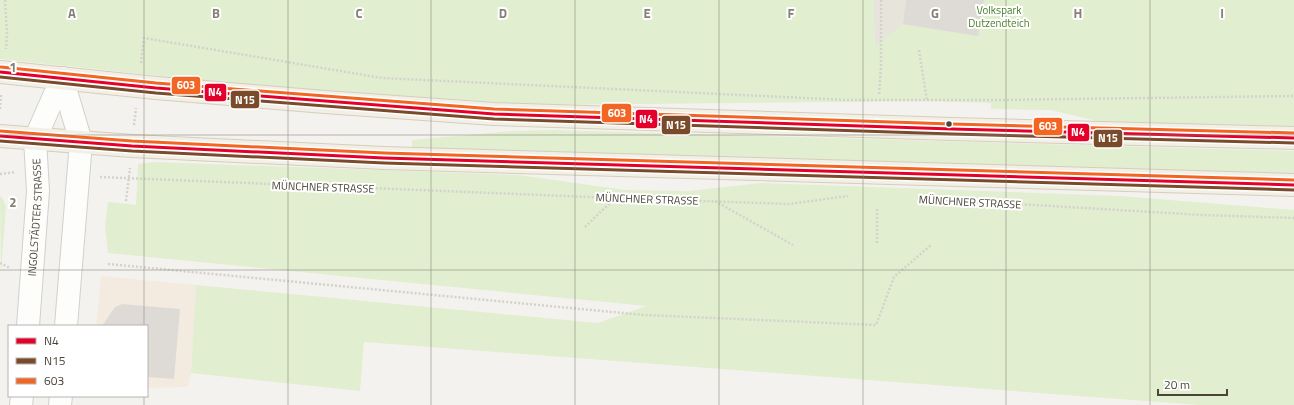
<svg xmlns="http://www.w3.org/2000/svg" width="1294" height="405" viewBox="0 0 1294 405" font-family="'Titillium Web',sans-serif">
	<rect width="100%" height="100%" fill="#f4f2ee"/>
	<path fill="#e7e4dc" d="M873 0H984L978 36 875 48Z"/>
	<path fill="#f3ebdf" d="M101 276 196 285 191 373 188 387 147 388V326H96Z"/>
	<g fill="#e1eecf">
		<path d="M0 0H873L875 47 903 24 978 36 984 0H1294V128L1105 123 1051 110 991 109V103L925 101 538 105 257 86 0 59Z"/>
		<path d="M550 130 1294 151V175L412 148V140L514 131Z"/>
		<path d="M154 162 519 175 625 190 689 191 761 183 1120 196 1294 210V405H1199L364 342 360 391 191 373 196 285 598 323 646 306 108 253 105 226 108 202 136 205 138 164Z"/>
		<path d="M0 196 2 197 6 207 1 273Z"/>
	</g>
	<g fill="#dedbd6">
		<path d="M906 0H984L978 36 903 24Z"/>
		<path d="M122 304 180 309 174 379 147 377V326H102L115 307Z"/>
	</g>
	<g fill="none" stroke-linecap="round" stroke-linejoin="round">
		<defs>
			<g id="street">
				<path d="M62 78 81 142 66 326"/>
				<path id="s1" d="M28 326 38 191 35 139 62 78"/>
				<path d="M21 405 22 396"/>
				<path d="M60 405 61 396"/>
			</g>
			<g id="primary">
				<path d="M0 72 156 88 325 102 494 114 952 129 1294 138"/>
				<path d="M0 136 132 146 384 158 1294 185"/>
			</g>
		</defs>
		<use href="#street" stroke="#d2d0cb" stroke-width="24"/>
		<use href="#primary" stroke="#d6cebb" stroke-width="24"/>
		<g stroke="#d3d2cc" stroke-width="2.5" stroke-dasharray="2 2" stroke-linecap="butt">
			<path d="M5 0 7 33 6 49"/>
			<path d="M919 50 927 101"/>
			<path d="M141 63 144 38 382 78 847 100H997L1294 96"/>
			<path d="M879 94 881 67V0"/>
			<path d="M0 109 1 94"/>
			<path d="M134 125 136 108"/>
			<path d="M0 174 15 172"/>
			<path d="M100 177 615 198 789 204 848 196"/>
			<path d="M917 198 1202 215 1294 218"/>
			<path d="M126 201 130 168"/>
			<path d="M715 201 793 245"/>
			<path d="M877 209V245"/>
			<path d="M585 227 615 198"/>
			<path d="M0 263 10 268"/>
			<path d="M108 264 644 315 876 325 894 277 931 245"/>
		</g>
		<use href="#street" stroke="#fdfdfc" stroke-width="22"/>
		<use href="#primary" stroke="#f2efe6" stroke-width="22"/>
		<defs>
			<g id="bus-1">
				<path d="M0 72 156 88 494 114 952 129 1294 138"/>
				<path d="M0 136 132 146 384 158 1294 185"/>
			</g>
			<g id="bus-2">
				<path d="M0 77 156 93 494 119 952 134 1294 143"/>
				<path d="M0 141 132 151 384 163 1294 190"/>
			</g>
			<g id="bus-3">
				<path d="M1 67 156 83 494 109 952 124 1294 133"/>
				<path d="M0 131 132 141 384 153 1294 180"/>
			</g>
		</defs>
		<use href="#bus-1" stroke="#fff" stroke-width="6"/>
		<use href="#bus-2" stroke="#fff" stroke-width="6"/>
		<use href="#bus-3" stroke="#fff" stroke-width="6"/>
		<use href="#bus-1" stroke="#e4002b" stroke-width="3"/>
		<use href="#bus-2" stroke="#7a4b2a" stroke-width="3"/>
		<use href="#bus-3" stroke="#f26522" stroke-width="3"/>
	</g>
	<path fill="none" stroke="#868178" stroke-width="1" stroke-opacity="0.55" d="M144 0V326M288 0V405M431 0V405M575 0V405M719 0V405M863 0V405M1006 0V405M1150 0V405M0 135H1294M0 270H1294M144 396V405"/>
	<circle fill="#4b4439" stroke="#fff" stroke-width="1.5" cx="949" cy="124" r="3.5"/>
	<g text-anchor="middle" stroke-width="4" stroke-linejoin="round" paint-order="stroke">
		<g font-size="11" fill="#4a7f2a" stroke="#fff">
			<text x="999" y="14">Volkspark<tspan x="999" dy="13">Dutzendteich</tspan></text>
		</g>
		<g font-size="11" fill="#4b4439" stroke="#fff">
			<text transform="translate(323 187) rotate(2)" y="4">MÜNCHNER STRASSE</text>
			<text transform="translate(647 199) rotate(2)" y="4">MÜNCHNER STRASSE</text>
			<text transform="translate(970 202) rotate(3)" y="4">MÜNCHNER STRASSE</text>
			<text dy="4" stroke="none"><textPath href="#s1" startOffset="109">INGOLSTÄDTER STRASSE</textPath></text>
		</g>
	</g>
	<g font-size="13" text-anchor="middle" font-weight="bold" fill="#868178" stroke="#fff" stroke-width="4" stroke-linejoin="round" paint-order="stroke">
		<text x="72" y="18">A</text>
		<text x="216" y="18">B</text>
		<text x="359" y="18">C</text>
		<text x="503" y="18">D</text>
		<text x="647" y="18">E</text>
		<text x="791" y="18">F</text>
		<text x="935" y="18">G</text>
		<text x="1078" y="18">H</text>
		<text x="1222" y="18">I</text>
		<text x="13" y="72">1</text>
		<text x="13" y="207">2</text>
	</g>
	<g stroke="#fff" stroke-width="1.5">
		<rect x="171" y="76" width="30" height="19" rx="4" fill="#f26522"/>
		<rect x="204" y="83" width="23" height="19" rx="4" fill="#e4002b"/>
		<rect x="230" y="90" width="30" height="19" rx="4" fill="#7a4b2a"/>
		<rect x="601" y="103" width="31" height="20" rx="4" fill="#f26522"/>
		<rect x="635" y="109" width="23" height="20" rx="4" fill="#e4002b"/>
		<rect x="661" y="115" width="30" height="20" rx="4" fill="#7a4b2a"/>
		<rect x="1033" y="117" width="30" height="19" rx="4" fill="#f26522"/>
		<rect x="1067" y="123" width="23" height="19" rx="4" fill="#e4002b"/>
		<rect x="1093" y="129" width="30" height="19" rx="4" fill="#7a4b2a"/>
	</g>
	<g font-size="11" text-anchor="middle" font-weight="bold" fill="#fff">
		<text x="186" y="89">603</text>
		<text x="215" y="96">N4</text>
		<text x="245" y="104">N15</text>
		<text x="617" y="117">603</text>
		<text x="646" y="123">N4</text>
		<text x="676" y="129">N15</text>
		<text x="1048" y="130">603</text>
		<text x="1078" y="136">N4</text>
		<text x="1108" y="142">N15</text>
	</g>
	<rect x="8" y="325" width="140" height="72" fill="#ffffff" stroke="#b7b4b0"/>
	<rect x="16" y="338" width="20" height="6" fill="#e4002b" stroke="#b7b4b0"/>
	<text x="44" y="345" font-size="12" fill="#4b4439">N4</text>
	<rect x="16" y="358" width="20" height="6" fill="#7a4b2a" stroke="#b7b4b0"/>
	<text x="44" y="365" font-size="12" fill="#4b4439">N15</text>
	<rect x="16" y="378" width="20" height="6" fill="#f26522" stroke="#b7b4b0"/>
	<text x="44" y="385" font-size="12" fill="#4b4439">603</text>
	<path d="M1158 389v6h69v-6" fill="none" stroke="#4b4439" stroke-width="2"/>
	<text x="1164" y="389" font-size="12" fill="#4b4439" stroke="#ffffff" stroke-width="3" paint-order="stroke">20 m</text>
</svg>
